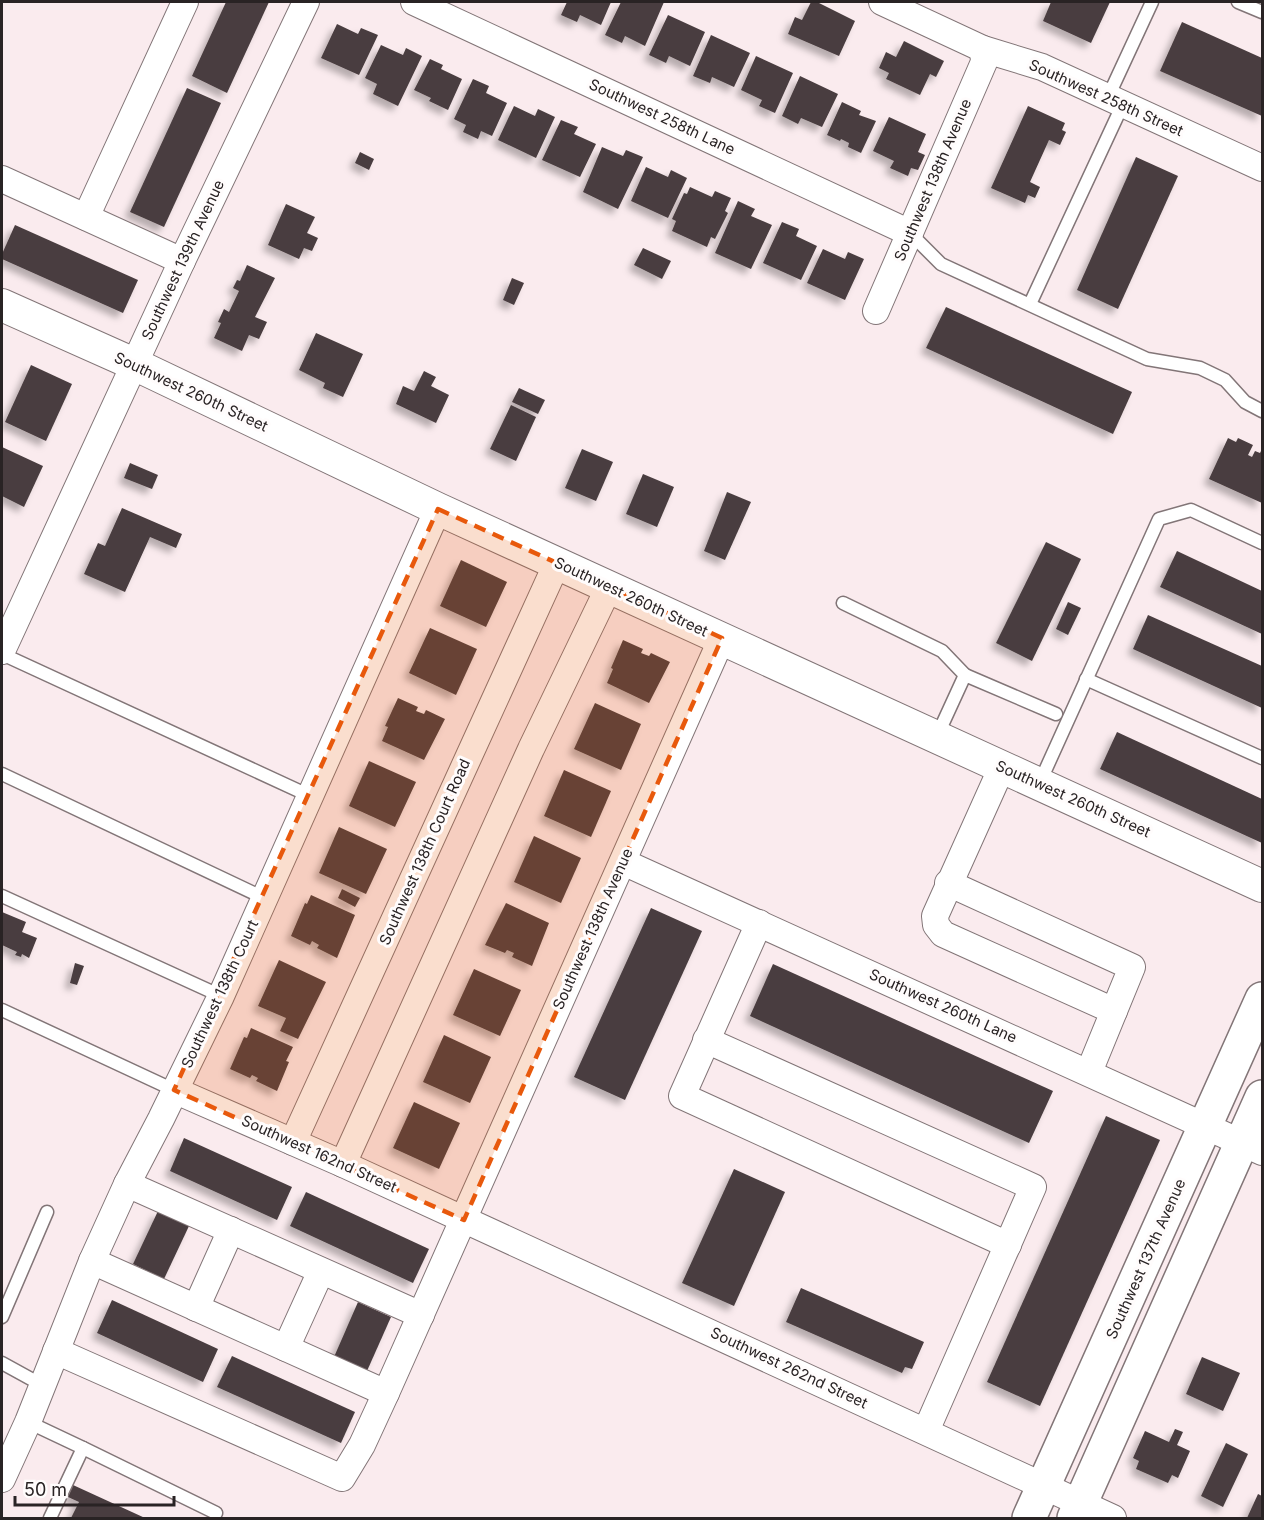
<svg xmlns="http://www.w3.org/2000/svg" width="1264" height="1520" viewBox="0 0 1264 1520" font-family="Inter,sans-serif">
	<defs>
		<filter id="shadow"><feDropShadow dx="-5.5" dy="5.5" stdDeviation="3" flood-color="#0004"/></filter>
	</defs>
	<rect width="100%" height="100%" fill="#faebee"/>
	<g fill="#493d3f" filter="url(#shadow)">
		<path d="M226 2H269L227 93 192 76Z"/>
		<path d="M567 2H611L601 25 580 15 577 22 561 15Z"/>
		<path d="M621 2H664L645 46 625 36 622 43 605 35Z"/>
		<path d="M811 2H817L855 21 839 56 788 34 795 17 802 20Z"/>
		<path d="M1051 2H1110L1091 43 1043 21Z"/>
		<path d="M668 15 705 32 690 66 669 56 666 63 649 55Z"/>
		<path d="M1182 22 1262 58V116L1160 71Z"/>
		<path d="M337 24 358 34 361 28 378 35 359 75 321 58Z"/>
		<path d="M711 35 750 53 734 87 712 77 710 83 693 76Z"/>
		<path d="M904 41 944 61 936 77 930 74 920 95 886 79 889 73 879 68 886 52 896 57Z"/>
		<path d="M381 45 403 55 406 48 422 56 398 106 373 94 377 84 365 78Z"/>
		<path d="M756 56 793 73 775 113 759 106 762 100 741 90Z"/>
		<path d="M430 59 443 65 441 69 462 79 448 110 429 101 431 98 414 90Z"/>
		<path d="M800 76 838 94 822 127 801 118 798 124 782 116Z"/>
		<path d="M473 79 489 86 486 93 507 103 492 136 481 131 478 139 463 132 466 125 454 119Z"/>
		<path d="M187 88 221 103 164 227 130 212Z"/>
		<path d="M842 102 861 111 859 115 876 121 861 153 848 147 849 143 841 139 840 141 827 135Z"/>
		<path d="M514 106 535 116 538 109 555 117 536 158 498 140Z"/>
		<path d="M1028 106 1065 123 1062 130 1066 132 1060 145 1049 140 1030 182 1040 187 1035 198 1028 195 1025 203 991 188Z"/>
		<path d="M889 117 926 134 918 152 925 155 918 170 911 168 908 176 890 168 894 161 873 151Z"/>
		<path d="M561 120 578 127 574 134 596 144 580 177 542 160Z"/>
		<path d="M602 147 623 156 626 150 643 157 618 209 583 192Z"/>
		<path d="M360 152 374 159 369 170 355 163Z"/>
		<path d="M1136 157 1178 176 1118 309 1077 290Z"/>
		<path d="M646 167 668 177 671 170 687 178 668 218 631 201Z"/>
		<path d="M690 187 712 197 715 191 731 198 725 211 728 213 715 239 711 237 707 247 672 231 676 221 672 219 684 193 687 194Z"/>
		<path d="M738 201 755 209 751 216 772 225 751 269 715 253Z"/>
		<path d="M286 204 315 217 307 233 318 238 312 251 304 248 299 259 268 245Z"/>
		<path d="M782 222 799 229 796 236 817 246 801 280 763 263Z"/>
		<path d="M15 225 138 280 123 313 2 259V254Z"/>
		<path d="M643 248 671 261 662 279 634 265Z"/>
		<path d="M823 249 845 259 848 252 864 259 845 300 807 283Z"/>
		<path d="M247 265 275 278 255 317 267 322 259 339 249 335 242 351 214 338 221 323 218 322 224 309 229 312 239 291 233 288 237 280 240 281Z"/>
		<path d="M512 278 524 283 514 305 503 300Z"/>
		<path d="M946 307 1132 392 1113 434 926 348Z"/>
		<path d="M316 333 363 354 343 397 323 388 325 383 299 370Z"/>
		<path d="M31 365 72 384 46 441 5 422Z"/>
		<path d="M424 371 436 377 431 386 449 395 436 423 396 404 403 386 414 391Z"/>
		<path d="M519 388 545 400 538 414 512 402Z"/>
		<path d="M511 405 536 417 516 461 490 449Z"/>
		<path d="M1228 438 1236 442 1238 438 1253 445 1248 455 1252 457 1255 451 1260 453 1262 449V503L1209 479Z"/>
		<path d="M2 447 43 466 24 507 2 496Z"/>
		<path d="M582 449 613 462 596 501 565 488Z"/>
		<path d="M130 463 158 475 152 489 124 478Z"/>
		<path d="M643 474 674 487 657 527 626 514Z"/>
		<path d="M727 492 751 502 725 560 704 551Z"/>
		<path d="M122 508 182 534 176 548 150 537 125 592 84 574 98 543 105 546Z"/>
		<path d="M1046 542 1081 559 1032 661 996 643Z"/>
		<path d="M1177 551 1262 591V634L1160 587Z"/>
		<path d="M461 560 507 582 486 627 440 606Z"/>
		<path d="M1068 602 1081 608 1068 635 1056 629Z"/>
		<path d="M1148 615 1262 666V708L1133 649Z"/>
		<path d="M430 628 477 649 456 695 409 673Z"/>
		<path d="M623 640 643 649 641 653 649 656 651 653 670 662 649 703 607 683 613 669 611 668Z"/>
		<path d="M398 698 418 707 416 711 424 714 426 710 445 719 424 760 382 741 388 727 385 726Z"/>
		<path d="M595 703 641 724 621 770 574 749Z"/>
		<path d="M1117 732 1262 799V843L1100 769Z"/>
		<path d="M369 761 416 782 395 827 349 806Z"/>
		<path d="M564 770 611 791 591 837 544 816Z"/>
		<path d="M339 827 387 849 366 894 319 873Z"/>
		<path d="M534 836 581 858 561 903 514 882Z"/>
		<path d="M342 889 360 898 355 907 338 898Z"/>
		<path d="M311 895 355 915 337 958 317 948 319 945 312 941 310 945 291 936 305 903 307 904Z"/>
		<path d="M506 903 549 923 532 966 512 957 514 953 507 950 505 953 485 945Z"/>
		<path d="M651 908 702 931 625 1100 574 1077Z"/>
		<path d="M2 912 26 922 22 932 37 938 29 958 22 954 21 957 15 955 17 952 2 945Z"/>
		<path d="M279 960 326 982 298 1039 280 1031 286 1018 258 1006Z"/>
		<path d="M75 963 84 966 77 985 70 983Z"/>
		<path d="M773 964 1053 1091 1029 1143 750 1016Z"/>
		<path d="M474 969 521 990 500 1036 453 1015Z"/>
		<path d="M251 1028 293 1047 286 1061 289 1062 277 1091 256 1081 258 1078 252 1075 250 1078 230 1069 244 1037 247 1038Z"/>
		<path d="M444 1035 491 1057 470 1103 423 1082Z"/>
		<path d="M414 1102 460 1123 439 1169 393 1148Z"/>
		<path d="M1106 1116 1160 1140 1040 1406 987 1382Z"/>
		<path d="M184 1138 292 1187 277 1220 170 1171Z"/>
		<path d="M734 1169 785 1192 734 1306 682 1283Z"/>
		<path d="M306 1192 429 1249 413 1283 290 1226Z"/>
		<path d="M158 1211 189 1226 164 1279 133 1264Z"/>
		<path d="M801 1288 924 1342 912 1369 905 1367 902 1373 786 1322Z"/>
		<path d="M112 1300 218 1349 203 1382 97 1333Z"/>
		<path d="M358 1302 391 1317 367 1371 334 1357Z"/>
		<path d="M232 1356 355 1412 341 1443 217 1387Z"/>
		<path d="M1202 1357 1240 1373 1223 1411 1186 1394Z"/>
		<path d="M1175 1429 1183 1432 1177 1445 1190 1451 1178 1478 1172 1475 1168 1483 1136 1469 1139 1461 1133 1458 1145 1431 1169 1442Z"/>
		<path d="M1226 1443 1248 1454 1223 1507 1201 1496Z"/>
		<path d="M73 1485 145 1518H71L79 1502 68 1497Z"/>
		<path d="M1258 1494 1262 1496V1518H1247Z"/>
	</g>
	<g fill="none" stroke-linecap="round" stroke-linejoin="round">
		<defs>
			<g id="service">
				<path d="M1238 2 1262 12"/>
				<path d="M1108 97 1152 2"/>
				<path d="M910 233 941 264 1147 359 1200 368 1225 380 1245 402 1262 411"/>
				<path d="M1030 304 1123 104"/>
				<path d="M843 603 942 651 965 675"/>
				<path d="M2 654 310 796"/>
				<path d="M1086 679 1262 758"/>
				<path d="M937 736 965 675 1056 714"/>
				<path d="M2 774 264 898"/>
				<path d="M1040 782 1159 519 1191 510 1262 543"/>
				<path d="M2 896 221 996"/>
				<path d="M2 1010 174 1090"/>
				<path d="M2 1317 47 1212"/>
				<path d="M2 1363 42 1385"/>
				<path d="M28 1422 83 1448 50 1518"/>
				<path d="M83 1448 216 1513"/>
			</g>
			<g id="minor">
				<path d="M414 2 910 233"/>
				<path d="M882 2 983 49 1042 67 1262 168"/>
				<path d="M2 179 182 261"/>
				<path d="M86 217 185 2"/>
				<path d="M876 311 984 62 983 49"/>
				<path d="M2 651 182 261 306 2"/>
				<path d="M1002 767 935 916 936 925 943 934 1114 1011"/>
				<path d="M623 862 1262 1152"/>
				<path d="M948 883 1132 967 1089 1072"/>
				<path d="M759 923 682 1096 1008 1245"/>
				<path d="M706 1040 1033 1187 926 1431"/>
				<path d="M174 1090 343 1164 1113 1518"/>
				<path d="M293 1142 557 563"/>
				<path d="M343 1164 531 749 609 587"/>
				<path d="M127 1184 421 1315"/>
				<path d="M92 1261 386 1393"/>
				<path d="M196 1308 231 1230"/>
				<path d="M286 1348 321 1271"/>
				<path d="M56 1351 342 1478 362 1445 386 1393 722 638"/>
				<path d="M2 1479 28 1422 92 1261 127 1184 161 1119 221 996 438 509"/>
			</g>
			<path id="tertiary" d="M2 305 134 364 438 509 1262 886"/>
			<g id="secondary">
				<path d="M1029 1518 1262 999"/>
				<path d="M1074 1518 1262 1097"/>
			</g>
		</defs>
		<use href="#service" stroke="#827577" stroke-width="15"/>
		<use href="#minor" stroke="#827577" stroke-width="28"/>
		<use href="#tertiary" stroke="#827577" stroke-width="34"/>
		<use href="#secondary" stroke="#827577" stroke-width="36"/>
		<use href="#service" stroke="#fff" stroke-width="12"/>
		<use href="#minor" stroke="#fff" stroke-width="26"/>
		<use href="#tertiary" stroke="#fff" stroke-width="32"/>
		<use href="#secondary" stroke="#fff" stroke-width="33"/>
	</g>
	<path fill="#e8590c" fill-opacity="0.2" stroke="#e8590c" stroke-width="4.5" stroke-dasharray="12 8" stroke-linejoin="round" d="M438 509 722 638 464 1220 174 1090Z"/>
	<g text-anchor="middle" stroke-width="6" stroke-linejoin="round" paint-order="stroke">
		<g font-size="15" fill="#292324" stroke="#fffcfc">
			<text transform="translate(1106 98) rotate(24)" y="5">Southwest 258th Street</text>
			<text transform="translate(662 117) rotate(25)" y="5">Southwest 258th Lane</text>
			<text transform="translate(933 180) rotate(-67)" y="5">Southwest 138th Avenue</text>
			<text transform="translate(183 260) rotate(-65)" y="5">Southwest 139th Avenue</text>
			<text transform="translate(191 392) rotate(25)" y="5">Southwest 260th Street</text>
			<text transform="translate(631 597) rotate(25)" y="5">Southwest 260th Street</text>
			<text transform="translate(1073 799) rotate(24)" y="5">Southwest 260th Street</text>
			<text transform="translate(425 852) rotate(-66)" y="5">Southwest 138th Court Road</text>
			<text transform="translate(593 929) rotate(-66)" y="5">Southwest 138th Avenue</text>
			<text transform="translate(220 994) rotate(-65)" y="5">Southwest 138th Court</text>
			<text transform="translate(943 1006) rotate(24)" y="5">Southwest 260th Lane</text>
			<text transform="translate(319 1154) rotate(24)" y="5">Southwest 162nd Street</text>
			<text transform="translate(1146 1259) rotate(-66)" y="5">Southwest 137th Avenue</text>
			<text transform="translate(789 1368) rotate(25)" y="5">Southwest 262nd Street</text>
		</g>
	</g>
	<rect width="1264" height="1520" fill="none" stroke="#292324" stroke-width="6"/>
	<path d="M15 1496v9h159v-9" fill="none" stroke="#292324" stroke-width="3"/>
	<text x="24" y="1496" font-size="18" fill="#292324" stroke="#fffcfc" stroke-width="4.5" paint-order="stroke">50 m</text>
</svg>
